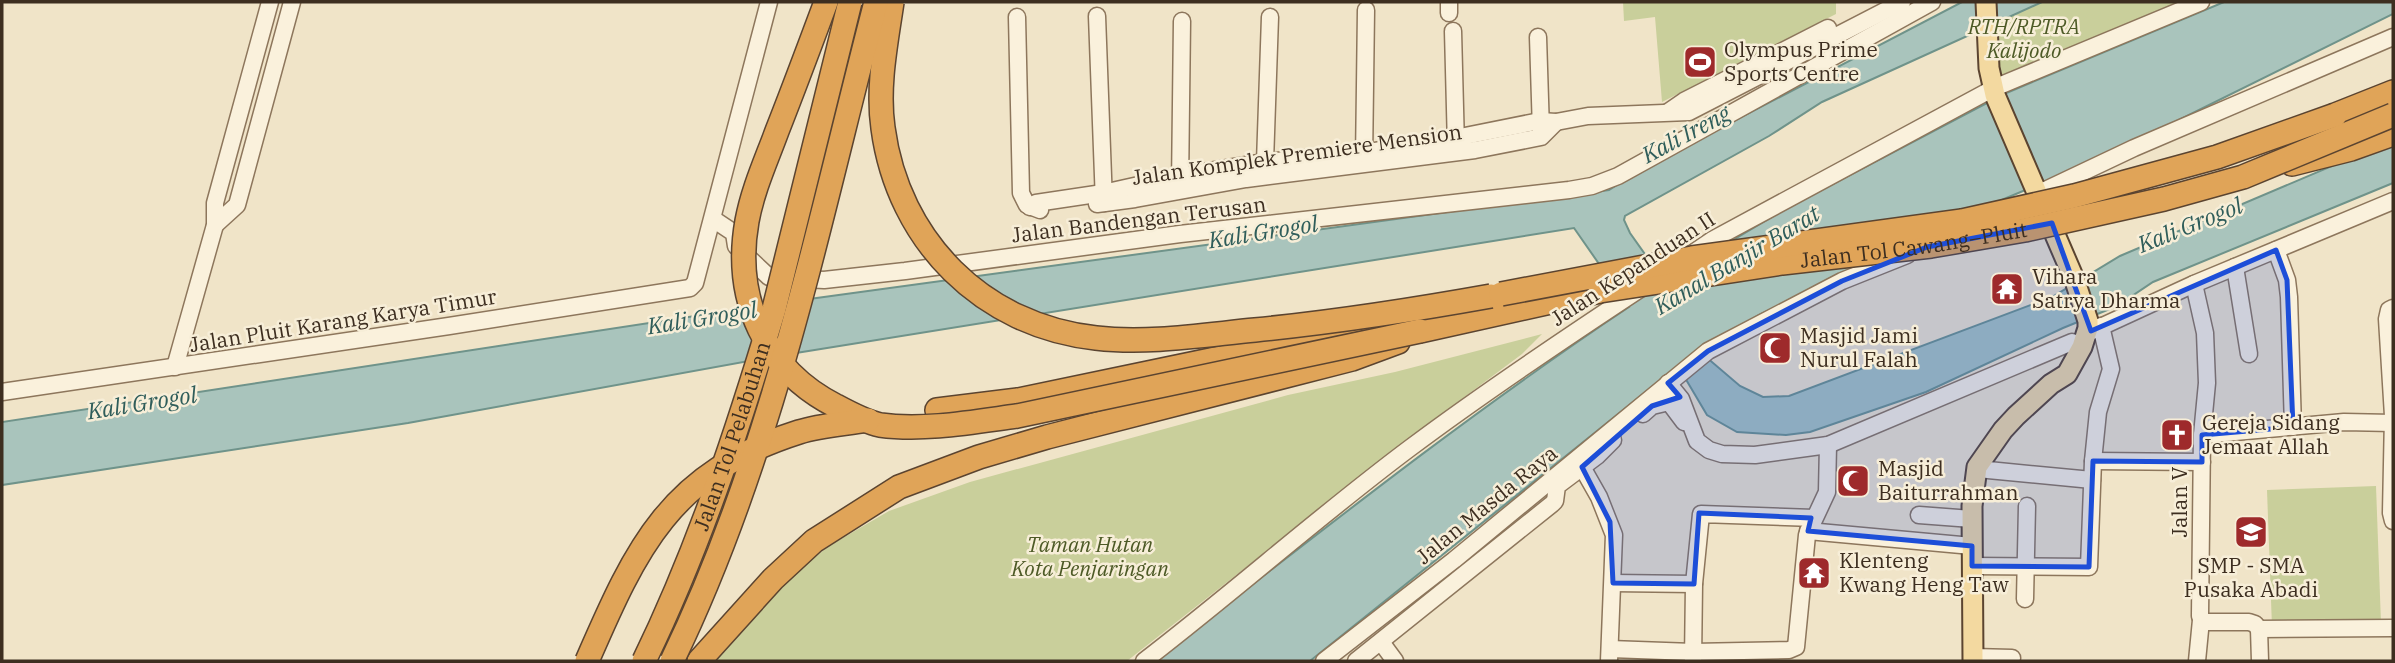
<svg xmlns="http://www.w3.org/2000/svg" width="2395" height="663" viewBox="0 0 2395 663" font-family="'IBM Plex Serif',serif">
	<rect width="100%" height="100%" fill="#f0e4c8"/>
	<g fill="#c9cf9b">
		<path d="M1623 2H1836V14L1662 102 1655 17 1624 21Z"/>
		<path d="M2042 2H2181L1998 79 1989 24Z"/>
		<path d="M1542 334 1522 354 1411 437 1127 661H712L787 579 829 546 889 511 970 482 1288 395 1395 372Z"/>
		<path d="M2376 486 2381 623 2272 627 2267 490Z"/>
	</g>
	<path fill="#a9c4bc" stroke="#6f938a" stroke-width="2" d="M1962 2H2042L1822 102 1769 136 1625 216 1624 220 1630 233 1664 281 1787 208 2004 94 2224 2H2393V14L2102 158 2004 199 1759 315 1699 351 1740 386 1763 397 1789 396 2052 297 2120 256 2393 140V183L2153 282 2117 306 2063 328 1926 392 1810 432 1786 435 1737 432 1707 415 1678 366 1310 661H1154C1310 540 1464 417 1629 307L1574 228 765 358 408 423 2 485V422L780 303 1609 190 1642 169Z"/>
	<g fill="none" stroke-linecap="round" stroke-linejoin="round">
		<defs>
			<g id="minor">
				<path d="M1449 2V13"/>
				<path d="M1097 16 1104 203"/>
				<path d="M1017 17 1021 193 1027 205 1040 210"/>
				<path d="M1453 31 1456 147"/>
				<path d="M1538 37 1541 131"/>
				<path d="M1668 112 1684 101 1828 28"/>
				<path d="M1364 161 1366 10"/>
				<path d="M1267 171 1265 162 1270 17"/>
				<path d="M1180 186 1182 21"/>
				<path d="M2039 193 2134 148 2393 37"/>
				<path d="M1097 204 1135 199 1246 179 1475 150 1541 137 1556 122"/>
				<path d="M1030 207 1036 203 1103 193 1179 176 1265 162 1363 153 1455 138 1540 121 1556 122 1588 116 1689 112 1902 2"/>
				<path d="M713 219 734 233 736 246 769 277 824 280 905 271 1180 234 1569 190 1592 186 1618 176 1932 2"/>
				<path d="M215 225 237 205 292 2"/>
				<path d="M2276 250 2287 280 2289 297 2293 427"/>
				<path d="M1687 257 1712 240 1994 88 2201 2"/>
				<path d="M2235 267 2249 354"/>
				<path d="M2194 284 2205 333 2207 383 2202 435 2200 616 2203 622H2249L2255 624 2259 629"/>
				<path d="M2393 308 2389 310 2387 319 2393 416 2391 513 2393 521"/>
				<path d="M2092 331 2194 284 2393 201"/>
				<path d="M175 367 215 225V203L270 2"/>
				<path d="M1668 383 1681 399 1697 441 1709 450 1722 454 1755 455 1828 445 2072 342"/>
				<path d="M2 392 449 326 690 288 695 283 769 2"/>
				<path d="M1643 414 1652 406 1669 402 1684 422"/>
				<path d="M2202 435 2344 422 2393 423"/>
				<path d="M2093 461 2202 462"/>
				<path d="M1979 464 1988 470 2092 480"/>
				<path d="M1582 467 1599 497 1614 535 1609 661"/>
				<path d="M1919 515 1972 519"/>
				<path d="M1808 531 1972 546"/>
				<path d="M1972 566 2089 567 2093 461 2098 412 2111 369 2101 326"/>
				<path d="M1613 583 1694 584"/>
				<path d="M2025 599 2027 506"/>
				<path d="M2259 629 2393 628"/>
				<path d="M2259 629 2260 661"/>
				<path d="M1381 642 1395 661"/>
				<path d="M1610 649 1693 652 1789 650 1796 647 1807 535 1827 492 1828 445"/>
				<path d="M1973 657 2012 658"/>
				<path d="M1144 661C1234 592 1319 516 1410 448 1486 391 1564 339 1643 287"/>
				<path d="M1324 661 1454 560 1708 351 1842 281 1907 255"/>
				<path d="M1356 661 1552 504 1555 501 1557 486 1597 456 1613 440"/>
				<path d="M1693 661 1694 584 1701 514 1814 518"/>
				<path d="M2197 661 2201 620"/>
			</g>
			<path id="major" d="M1973 661 1972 506 1977 467 2003 430 2016 416 2051 384 2067 374 2082 347 2088 328V321L2075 281 1995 95 1989 68 1986 2"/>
			<g id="highway">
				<path d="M2335 115 2393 92"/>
				<path d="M2292 164 2351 149 2393 134"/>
				<path d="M1420 331 1600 291"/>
				<path d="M937 410 1018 400 1388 323"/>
				<path d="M699 661 773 579 814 541 899 487 979 457 1047 437 1352 359 1398 342"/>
			</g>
		</defs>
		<use href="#minor" stroke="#8d765c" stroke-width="19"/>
		<use href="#major" stroke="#5b4430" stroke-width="23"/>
		<use href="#highway" stroke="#5b4430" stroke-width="26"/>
		<use href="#minor" stroke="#faf1dc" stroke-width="16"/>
		<use href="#major" stroke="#f3d9a0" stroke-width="19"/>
		<use href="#highway" stroke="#e0a458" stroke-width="23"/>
		<defs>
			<g id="highway-bridge">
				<path d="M826 2C810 45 794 88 777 131 766 161 753 189 747 221 733 299 765 370 836 406 849 413 866 422 880 425 924 431 973 422 1017 416L1420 331"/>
				<path d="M892 2C886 43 877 87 883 128 898 241 983 326 1096 338 1148 344 1203 335 1255 330 1335 322 1413 310 1491 296"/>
				<path id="s1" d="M1600 291 1782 263 1931 246 2025 230 2164 199 2243 177 2393 115"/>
				<path d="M1501 294 1692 258 1962 221 2074 196 2217 157 2335 115"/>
				<path d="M587 661C637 546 670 473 799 432 821 425 845 424 868 420"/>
				<path id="s2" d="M644 661C699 548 738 429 774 309L850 2"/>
				<path d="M672 661C773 453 818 224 876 2"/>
			</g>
		</defs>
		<use href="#highway-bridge" stroke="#5b4430" stroke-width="26" stroke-linecap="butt"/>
		<use href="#highway-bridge" stroke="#e0a458" stroke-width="23"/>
	</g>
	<path fill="#1d4ed8" fill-opacity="0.2" stroke="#1d4ed8" stroke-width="5" stroke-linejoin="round" d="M2052 223 2091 331 2276 250 2287 280 2293 427 2202 435V462L2093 461 2089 567 1972 566V546L1808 531 1811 518 1699 513 1694 584 1613 583 1610 522 1582 467 1652 406 1680 397 1668 383 1708 351 1842 281 1927 247Z"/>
	<defs>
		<symbol id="stadium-square" viewBox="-11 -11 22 22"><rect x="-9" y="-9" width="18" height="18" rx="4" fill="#9e2a2b" stroke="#f7eed8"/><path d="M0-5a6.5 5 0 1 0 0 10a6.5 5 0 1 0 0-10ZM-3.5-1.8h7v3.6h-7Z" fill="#fff"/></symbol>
		<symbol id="temple-square" viewBox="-11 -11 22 22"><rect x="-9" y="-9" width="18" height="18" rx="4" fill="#9e2a2b" stroke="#f7eed8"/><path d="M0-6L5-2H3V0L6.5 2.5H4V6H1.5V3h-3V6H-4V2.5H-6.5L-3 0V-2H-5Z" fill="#fff"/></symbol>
		<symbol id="mosque-square" viewBox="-11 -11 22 22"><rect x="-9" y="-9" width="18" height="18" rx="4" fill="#9e2a2b" stroke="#f7eed8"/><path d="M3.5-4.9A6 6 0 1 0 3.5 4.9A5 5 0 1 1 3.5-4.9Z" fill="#fff"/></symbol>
		<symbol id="church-square" viewBox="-11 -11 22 22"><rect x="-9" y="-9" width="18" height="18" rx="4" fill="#9e2a2b" stroke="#f7eed8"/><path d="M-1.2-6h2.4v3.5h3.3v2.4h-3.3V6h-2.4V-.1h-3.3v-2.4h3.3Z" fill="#fff"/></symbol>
		<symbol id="school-square" viewBox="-11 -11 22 22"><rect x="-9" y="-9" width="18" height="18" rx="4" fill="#9e2a2b" stroke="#f7eed8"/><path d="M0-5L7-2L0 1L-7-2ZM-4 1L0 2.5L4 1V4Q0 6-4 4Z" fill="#fff"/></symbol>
	</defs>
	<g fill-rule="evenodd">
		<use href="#stadium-square" x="1681" y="43" width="38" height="38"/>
		<use href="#temple-square" x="1988" y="270" width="38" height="38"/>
		<use href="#mosque-square" x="1756" y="329" width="38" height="38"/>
		<use href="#church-square" x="2158" y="416" width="38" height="38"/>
		<use href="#mosque-square" x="1834" y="462" width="38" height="38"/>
		<use href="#school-square" x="2232" y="513" width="38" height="38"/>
		<use href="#temple-square" x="1795" y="554" width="38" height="38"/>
	</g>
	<g text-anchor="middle" stroke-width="5" stroke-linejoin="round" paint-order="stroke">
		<g font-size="21" font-style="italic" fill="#4d5a26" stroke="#f7eed8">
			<text x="2024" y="34">RTH/RPTRA<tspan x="2024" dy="24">Kalijodo</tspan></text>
			<text x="1090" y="552">Taman Hutan<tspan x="1090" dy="24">Kota Penjaringan</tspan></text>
		</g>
		<g font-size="21" fill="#3d2e20" stroke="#f7eed8" text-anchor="start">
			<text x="1724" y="57">Olympus Prime<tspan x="1724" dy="24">Sports Centre</tspan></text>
			<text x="2032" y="284">Vihara<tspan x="2032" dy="24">Satrya Dharma</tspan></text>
			<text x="1800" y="343">Masjid Jami<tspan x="1800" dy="24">Nurul Falah</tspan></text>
			<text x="2202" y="430">Gereja Sidang<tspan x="2202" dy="24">Jemaat Allah</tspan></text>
			<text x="1878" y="476">Masjid<tspan x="1878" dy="24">Baiturrahman</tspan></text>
			<text x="1839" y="568">Klenteng<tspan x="1839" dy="24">Kwang Heng Taw</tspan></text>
			<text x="2251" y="573" text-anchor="middle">SMP - SMA<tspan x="2251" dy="24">Pusaka Abadi</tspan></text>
		</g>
		<g font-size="21" fill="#3d2e20" stroke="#f7eed8">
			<text transform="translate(1297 155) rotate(-8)" y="7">Jalan Komplek Premiere Mension</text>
			<text transform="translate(1139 220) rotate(-7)" y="7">Jalan Bandengan Terusan</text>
			<text dy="7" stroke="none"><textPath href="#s1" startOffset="317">Jalan Tol Cawang–Pluit</textPath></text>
			<text transform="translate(1633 269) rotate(-33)" y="7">Jalan Kepanduan II</text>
			<text transform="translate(343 321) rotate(-9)" y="7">Jalan Pluit Karang Karya Timur</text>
			<text dy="7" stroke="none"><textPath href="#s2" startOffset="242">Jalan Tol Pelabuhan</textPath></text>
			<text transform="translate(2180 502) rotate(-90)" y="7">Jalan V</text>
			<text transform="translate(1487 505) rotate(-39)" y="7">Jalan Masda Raya</text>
		</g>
		<g font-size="23" font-style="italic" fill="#2f5d5a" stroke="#f7eed8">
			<text transform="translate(1686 134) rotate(-28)" y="8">Kali Ireng</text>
			<text transform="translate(2190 225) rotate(-22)" y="8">Kali Grogol</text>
			<text transform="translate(1263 232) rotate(-9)" y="8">Kali Grogol</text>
			<text transform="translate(1737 260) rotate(-31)" y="8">Kanal Banjir Barat</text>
			<text transform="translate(702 318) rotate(-9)" y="8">Kali Grogol</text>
			<text transform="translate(142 403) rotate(-9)" y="8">Kali Grogol</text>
		</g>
	</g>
	<rect width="2395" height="663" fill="none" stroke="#3d2e20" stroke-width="7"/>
</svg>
